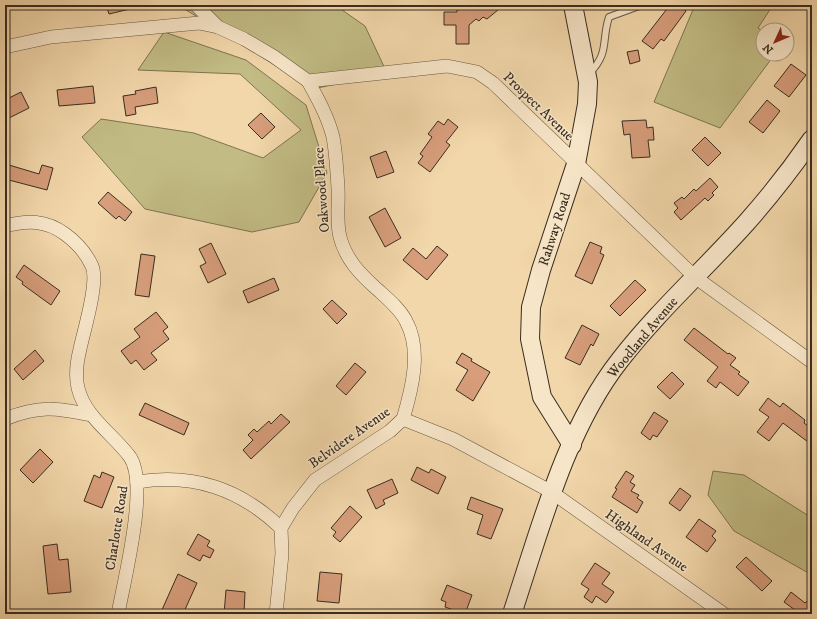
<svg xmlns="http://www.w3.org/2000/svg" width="817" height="619" viewBox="0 0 817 619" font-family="'IM FELL DW Pica',serif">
	<rect width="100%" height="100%" fill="#f2d7aa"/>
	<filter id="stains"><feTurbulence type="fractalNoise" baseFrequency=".005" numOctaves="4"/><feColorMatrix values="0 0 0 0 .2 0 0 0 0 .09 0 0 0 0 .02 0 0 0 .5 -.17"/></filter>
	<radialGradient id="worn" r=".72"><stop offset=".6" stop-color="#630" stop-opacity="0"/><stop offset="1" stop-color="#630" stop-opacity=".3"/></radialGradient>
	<g fill="#c2bc84" stroke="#7e7452">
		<path d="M181 5H335L365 26 387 73 313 89 183 8Z"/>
		<path d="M695 5H773L758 28 763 31V54H775L720 128 654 102Z"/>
		<path d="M164 32 246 60 306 105 327 173 299 222 252 232 145 209 82 137 101 119 194 133 263 158 301 130 240 74 138 70Z"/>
		<path d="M713 471 744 475 812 518V575L734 531 708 495Z"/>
	</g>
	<g fill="#d89e7c" stroke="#392d20">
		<path d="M106 5H133L134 8 109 14Z"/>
		<path d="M457 5H504L487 19 483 17 479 21 476 19 469 25V44H456V25H444V12H457Z"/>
		<path d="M670 5H679L686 11 664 41 661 39 653 49 642 41Z"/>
		<path d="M638 50 640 61 630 64 627 52Z"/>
		<path d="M791 64 806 75 789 97 774 86Z"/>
		<path d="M93 86 95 103 59 106 57 90Z"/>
		<path d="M156 87 158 103 135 107 136 114 126 116 123 96 136 94 135 91Z"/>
		<path d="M21 92 29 108 5 120V100Z"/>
		<path d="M767 100 780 111 763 133 749 122Z"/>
		<path d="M261 113 275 127 262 139 248 125Z"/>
		<path d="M448 119 458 127 446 142 450 145 430 172 418 163 423 156 420 154 432 137 428 134 438 121 444 125Z"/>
		<path d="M646 120 647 128 653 127 654 140H648L650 157 632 158 630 134 624 135 622 121Z"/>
		<path d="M705 137 721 153 708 166 692 150Z"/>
		<path d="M386 151 394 172 377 178 370 157Z"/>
		<path d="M9 165 39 174 42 165 53 168 47 190 5 179Z"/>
		<path d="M710 178 718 187 712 193 714 195 708 201 705 198 681 220 674 212 678 208 674 203 682 197 684 199 694 189 696 191Z"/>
		<path d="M108 192 132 212 125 221 119 216 116 219 98 203Z"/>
		<path d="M385 208 401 238 385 247 369 217Z"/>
		<path d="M590 242 602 247 600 253 604 255 592 284 575 276Z"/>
		<path d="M211 243 226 274 208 283 200 266 206 263 199 249Z"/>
		<path d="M437 246 448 255 427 280 403 260 413 248 426 259Z"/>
		<path d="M141 254 155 256 149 297 135 295Z"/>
		<path d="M24 265 60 291 51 305 22 284 23 282 16 277Z"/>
		<path d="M274 278 279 290 248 303 243 291Z"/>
		<path d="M635 280 646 290 620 316 610 306Z"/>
		<path d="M332 300 347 314 337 324 323 309Z"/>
		<path d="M156 312 168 327 163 331 169 339 151 353 157 360 144 370 136 360 131 364 121 351 140 337 134 329Z"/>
		<path d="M582 325 599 334 593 346 591 344 580 365 565 358Z"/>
		<path d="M694 328 728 354 729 353 736 358 730 365 740 372 738 374 749 382 738 396 720 382 716 388 707 381 718 367 684 340Z"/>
		<path d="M35 350 44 361 23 380 14 369Z"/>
		<path d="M462 353 472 359 471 361 490 372 473 401 456 390 468 370 456 363Z"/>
		<path d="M355 363 366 372 346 395 336 386Z"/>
		<path d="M672 372 684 384 670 399 657 387Z"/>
		<path d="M768 398 780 407 783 403 805 420 804 423 812 429V437L808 442 783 423 769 441 757 432 769 417 759 410Z"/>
		<path d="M145 403 189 423 184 435 139 415Z"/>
		<path d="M654 412 668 421 657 437 653 435 650 440 641 433Z"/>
		<path d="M281 414 290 422 251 459 243 450 253 440 248 435 254 429 257 432 269 421 271 424Z"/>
		<path d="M40 449 53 462 33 483 20 470Z"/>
		<path d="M417 467 429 473 431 469 446 477 438 494 411 480Z"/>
		<path d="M626 471 634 476 630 482 635 485 631 491 639 495 637 498 643 502 637 513 612 497 617 489 615 488Z"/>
		<path d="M102 472 114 477 102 508 84 501 94 475 100 478Z"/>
		<path d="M392 479 398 493 383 500 385 504 376 509 367 490Z"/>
		<path d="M680 488 691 496 680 511 669 503Z"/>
		<path d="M471 497 503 509 491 539 477 534 483 515 467 509Z"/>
		<path d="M350 506 362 517 340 542 333 536 336 532 331 528Z"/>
		<path d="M699 519 716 531 712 536 716 540 707 552 686 537Z"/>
		<path d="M198 534 210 541 207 546 214 550 210 558 203 555 200 561 187 554Z"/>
		<path d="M57 544 59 560 68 559 71 592 48 594 43 546Z"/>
		<path d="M746 557 772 581 762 591 736 567Z"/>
		<path d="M595 563 610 573 602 584 614 592 606 603 596 596 592 603 584 597 589 589 581 584Z"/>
		<path d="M320 572 342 574 339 603 317 601Z"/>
		<path d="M178 574 197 583 183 614H165L161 612Z"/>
		<path d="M447 585 472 595 465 614 445 607 446 602 441 600Z"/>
		<path d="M226 590 245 592 244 614H224Z"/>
		<path d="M791 592 805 603 807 601 812 605V614H792L795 610 784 602Z"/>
	</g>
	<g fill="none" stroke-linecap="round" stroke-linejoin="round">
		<defs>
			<path id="lane" d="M589 74C610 52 601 42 609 17L642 5"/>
			<g id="street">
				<path d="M196 5 218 27 244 39 273 56 308 81 447 66 477 72 493 83 695 277 812 362"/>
				<path d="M5 47 51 37 199 23 218 27"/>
				<path d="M308 81C318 99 328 117 333 137 336 153 337 172 338 188 339 203 336 222 340 237 346 260 361 275 378 290 388 299 400 309 406 321 422 350 412 389 403 419"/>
				<path d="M5 226C27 220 46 220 65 234 76 242 86 253 92 266 99 282 84 330 80 349 77 361 75 375 78 388 85 417 113 434 130 457 149 485 124 580 118 614"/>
				<path d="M5 419C39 405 56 408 91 415"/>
				<path d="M403 419 453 439 550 491 724 614"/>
				<path d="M137 482C194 473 240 489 281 528"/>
				<path d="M276 614 282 554 281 528 293 508 315 480 390 431 403 419"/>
			</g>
			<g id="secondary">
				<path d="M572 445 542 397 530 339 531 307 541 270 576 164 587 104 588 82 573 5"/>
				<path d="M512 614C540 530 565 430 620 360 658 311 705 269 747 222 770 196 792 168 812 139"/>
			</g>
		</defs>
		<use href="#lane" stroke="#675842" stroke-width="8"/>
		<use href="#street" stroke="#675842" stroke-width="14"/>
		<use href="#secondary" stroke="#392d20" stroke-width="20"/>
		<use href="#lane" stroke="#f7e5c8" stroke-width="6"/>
		<use href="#street" stroke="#f7e5c8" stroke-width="13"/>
		<use href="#secondary" stroke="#f7e5c8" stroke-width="18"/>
	</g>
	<g text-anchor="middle" stroke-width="3" stroke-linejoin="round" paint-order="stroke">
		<g font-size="14" fill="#392d20" stroke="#f7e5c8">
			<text transform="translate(539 106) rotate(44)" y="5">Prospect Avenue</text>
			<text transform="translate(321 190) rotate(-94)" y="5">Oakwood Place</text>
			<text transform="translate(554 229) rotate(-72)" y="5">Rahway Road</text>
			<text transform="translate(642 337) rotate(-50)" y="5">Woodland Avenue</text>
			<text transform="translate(349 437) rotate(-35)" y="5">Belvidere Avenue</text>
			<text transform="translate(116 528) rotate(-81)" y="5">Charlotte Road</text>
			<text transform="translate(647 540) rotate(35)" y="5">Highland Avenue</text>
		</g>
	</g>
	<rect width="817" height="619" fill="none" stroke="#f2d7aa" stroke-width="20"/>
	<rect x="6" y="6" width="805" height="607" fill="none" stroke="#392d20" stroke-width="2"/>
	<rect x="10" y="10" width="797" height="599" fill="none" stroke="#392d20"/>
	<g transform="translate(775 42) rotate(226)"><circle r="19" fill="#f7e5c8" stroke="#ab9b85"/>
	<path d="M0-3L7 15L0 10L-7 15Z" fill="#8f2418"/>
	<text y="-6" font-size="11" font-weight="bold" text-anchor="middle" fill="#392d20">N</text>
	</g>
	<rect width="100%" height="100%" filter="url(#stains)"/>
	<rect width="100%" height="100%" fill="url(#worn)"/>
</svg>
